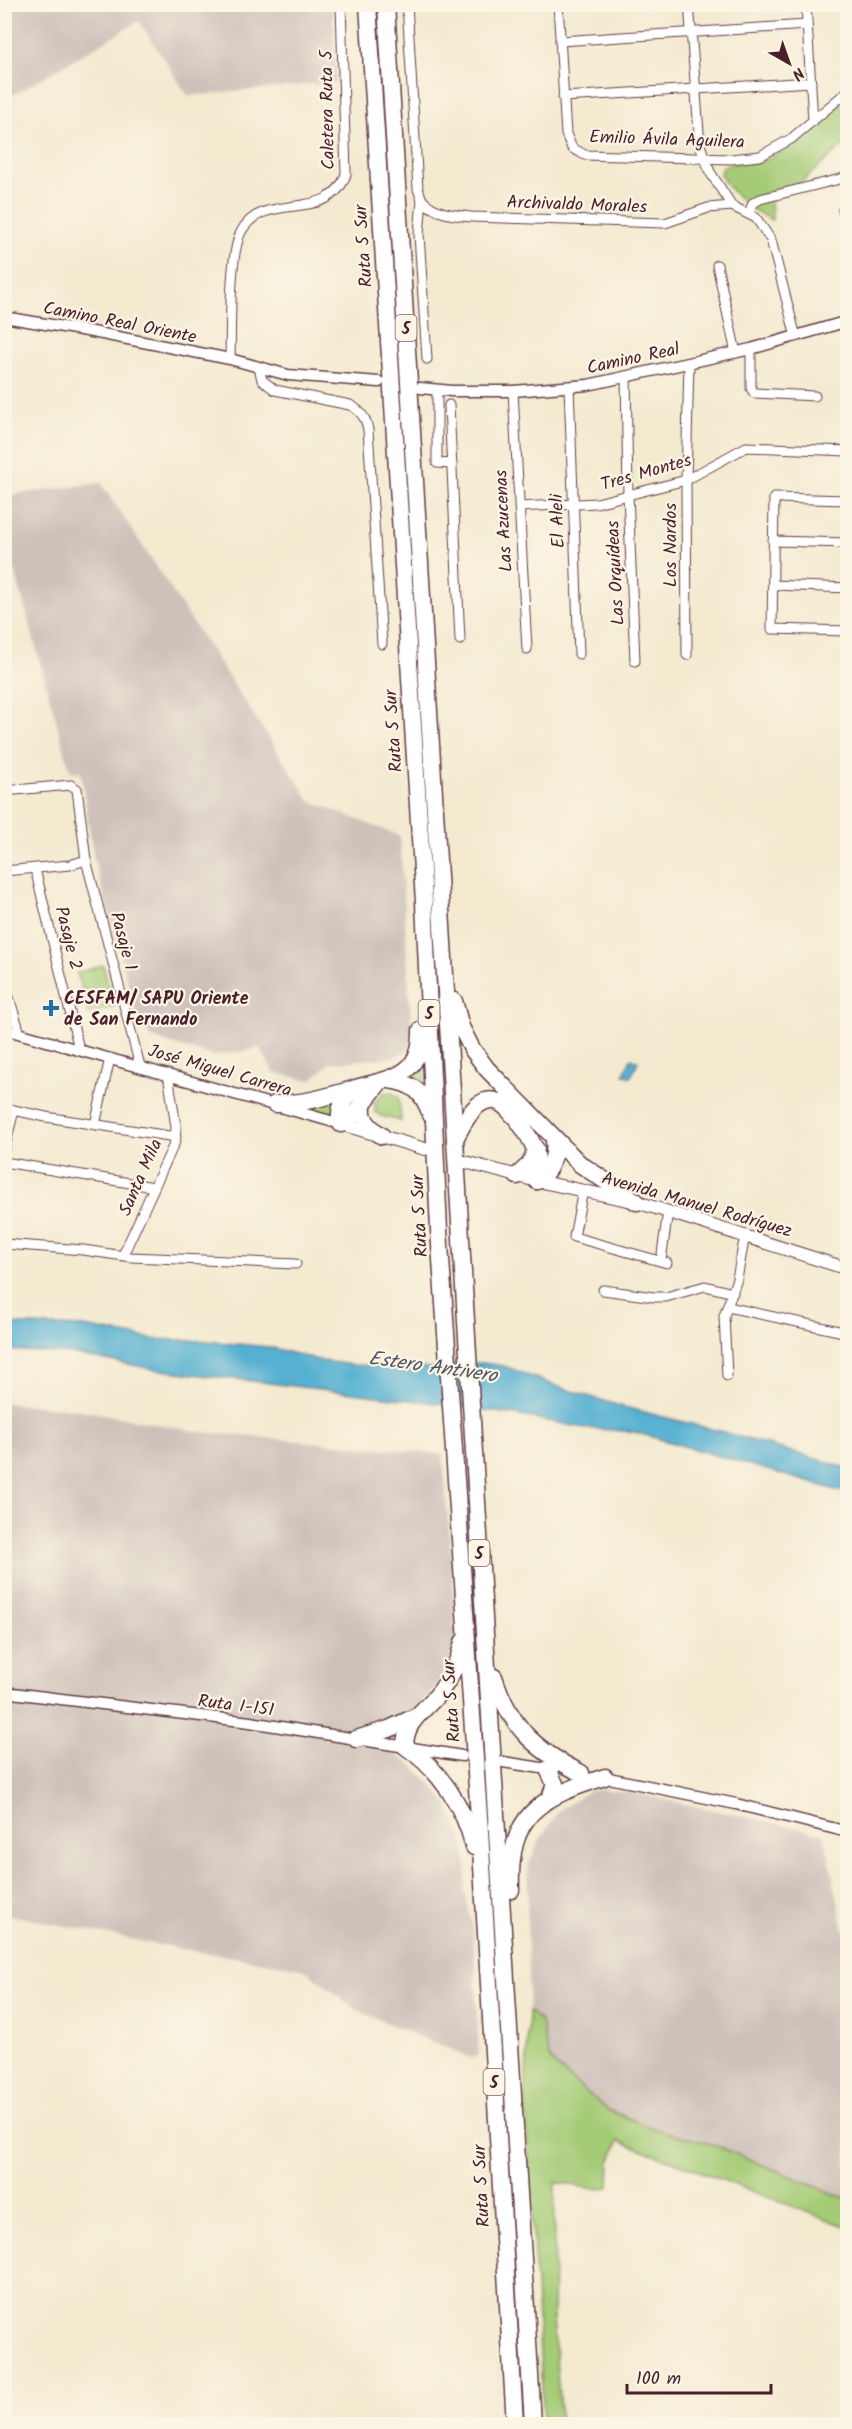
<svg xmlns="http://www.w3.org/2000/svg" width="852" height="2429" viewBox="0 0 852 2429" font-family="Kalam,sans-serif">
	<rect width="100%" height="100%" fill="#fcf5e5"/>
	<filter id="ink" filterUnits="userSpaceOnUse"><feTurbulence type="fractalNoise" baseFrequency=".0167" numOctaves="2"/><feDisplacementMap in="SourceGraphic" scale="12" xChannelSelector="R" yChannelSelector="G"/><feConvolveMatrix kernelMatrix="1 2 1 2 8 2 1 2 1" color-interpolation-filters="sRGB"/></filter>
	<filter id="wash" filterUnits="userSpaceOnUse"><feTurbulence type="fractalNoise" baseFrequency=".008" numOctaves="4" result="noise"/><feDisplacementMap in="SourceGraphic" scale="24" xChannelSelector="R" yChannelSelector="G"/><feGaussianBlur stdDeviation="1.35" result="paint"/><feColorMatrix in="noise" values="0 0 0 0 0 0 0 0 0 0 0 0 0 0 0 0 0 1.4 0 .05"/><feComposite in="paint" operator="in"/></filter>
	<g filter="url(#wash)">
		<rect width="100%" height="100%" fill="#f3ead0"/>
		<g fill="#cec1ba">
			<path d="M4 5H332L337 82 188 96 139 21 5 100Z"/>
			<path d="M101 483 310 801 400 836 412 1042 405 1052 394 1057 330 1063 311 1080 274 1073 260 1048 213 1056 152 1038 138 1019 94 860 81 772 70 771 5 535 4 496Z"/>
			<path d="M4 1403 75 1409 200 1432 443 1454 457 1636 448 1664 435 1687 418 1708 392 1719V1752L412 1765 433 1786 448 1806 462 1837 467 1867 465 1891 473 1931 479 2056 471 2058 357 2010 308 1972 296 1967 170 1947 5 1914Z"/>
			<path d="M601 1789 630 1792 824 1834 847 1945V2199L714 2145 648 2127 608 2110 558 2068 549 2057 541 2022 529 2011 527 1921 529 1863 540 1839 559 1811 587 1792Z"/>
		</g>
		<g fill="#a4cb76" stroke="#777550" stroke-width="1.5">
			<path d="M847 98V142L797 186 771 193 772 220C751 211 730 193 720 174L722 167C734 161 751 165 764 160 796 148 821 119 847 98Z"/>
			<path d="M103 965 114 1006 88 1014 77 973Z"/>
			<path d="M423 1053 426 1097 403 1079Z"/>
			<path d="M389 1092 399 1097 401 1121 381 1116 375 1112V1101L384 1093Z"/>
			<path d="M345 1095 336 1117 304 1109Z"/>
			<path d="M529 2011 541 2022 549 2057 558 2068 608 2110 649 2127 714 2145 847 2199V2227L619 2141 610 2162 609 2187 594 2189 555 2182 553 2318 561 2424H544L525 2098Z"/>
		</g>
		<g fill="#54b0d2" stroke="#4f687e" stroke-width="1.5">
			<path d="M631 1058 638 1061 631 1077 624 1074Z"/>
			<path d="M5 1324 84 1327 152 1339 205 1341 269 1347 322 1361 355 1365 434 1368 459 1363H483L504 1366 556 1386 620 1406 723 1432 847 1468V1493L635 1432 585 1428 511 1414 427 1402 159 1370 73 1354 5 1350Z"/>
		</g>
	</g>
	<g filter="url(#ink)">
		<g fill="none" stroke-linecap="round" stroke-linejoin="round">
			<defs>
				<g id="minor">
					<path d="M407 4 418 189 422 200 419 234 427 359"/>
					<path d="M558 4 566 134 572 148 585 155 731 159 760 156 791 139 848 91"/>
					<path d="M689 4 700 145 710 172 732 206"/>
					<path d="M806 4 813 121"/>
					<path d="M560 41 807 25"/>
					<path d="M563 97 811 82"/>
					<path d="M422 200C436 214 453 215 472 217L665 223 708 208 732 206 756 218 771 240 796 337"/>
					<path d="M843 210 848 224"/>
					<path d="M749 213 753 203 760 199 848 177"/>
					<path d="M717 265 736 353"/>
					<path d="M751 349V388L754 393 815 396"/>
					<path d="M230 359C231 330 229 255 241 232 263 189 330 225 346 174L341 4"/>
					<path d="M259 367 262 380 275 390 350 405C361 411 366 418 368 430L382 644"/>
					<path d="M626 376 628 494 635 661"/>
					<path d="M569 386 579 654"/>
					<path d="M437 390V463L452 464"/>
					<path d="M513 391 527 649"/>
					<path d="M449 405 460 640"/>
					<path d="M848 500 774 498 772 629 848 631"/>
					<path d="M519 507 597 503 686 480 746 447 848 451"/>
					<path d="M773 541 848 543"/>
					<path d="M773 585 848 588"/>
					<path d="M687 655 686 480 689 363"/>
					<path d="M4 791 71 785 77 789 86 860 140 1066"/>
					<path d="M35 869 79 1049"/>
					<path d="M4 871 70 865 86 860"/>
					<path d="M4 981 20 1033"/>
					<path d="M4 1108 46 1117 176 1137"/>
					<path d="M95 1125 110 1058"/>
					<path d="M4 1151 14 1110"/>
					<path d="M4 1162 154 1187"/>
					<path d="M583 1190 574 1237 667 1263"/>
					<path d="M4 1244 83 1250 131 1257 296 1264"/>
					<path d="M123 1255 175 1142 176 1127 168 1074"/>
					<path d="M661 1261 668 1211"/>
					<path d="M603 1290 654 1297H666L705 1286 733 1293"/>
					<path d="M728 1307 848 1333"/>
					<path d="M727 1376 724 1316 737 1279 745 1235"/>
				</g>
				<g id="tertiary">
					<path d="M4 317 87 331 230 359 288 375 379 382"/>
					<path d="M420 388 452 391H513L588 385 751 349 848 321"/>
					<path d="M4 1029 341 1124"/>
					<path d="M4 1692 250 1722 462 1756"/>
					<path d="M503 1762 554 1770"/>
					<path d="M599 1776 736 1804 848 1832"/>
				</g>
				<g id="secondary">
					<path d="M341 1124 425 1149"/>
					<path d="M465 1162 537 1181 637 1202 848 1269"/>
				</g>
				<g id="motorway">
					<path d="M368 4 424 902 439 1230 480 1832 515 2424"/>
					<path d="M386 4 533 2424"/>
					<path d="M454 1001 461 1027 472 1049 487 1069 580 1164 637 1202"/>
					<path d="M389 1080C413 1083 423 1092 431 1115"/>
					<path d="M356 1089C344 1097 337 1109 341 1124L354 1115 379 1083"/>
					<path d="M364 1101C359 1118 369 1127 382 1136"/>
					<path d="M275 1104C303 1104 326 1097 353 1089 389 1078 422 1078 421 1030"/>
					<path d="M519 1122C535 1144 539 1153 537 1181"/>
					<path d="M455 1139C467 1115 486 1080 513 1115"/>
					<path d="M517 1176 530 1164 536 1149"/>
					<path d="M537 1181C551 1170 556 1157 554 1139"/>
					<path d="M463 1642C459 1660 451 1678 439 1693 425 1711 405 1720 405 1746 439 1769 464 1806 474 1847"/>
					<path d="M494 1677C510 1727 535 1750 581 1773"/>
					<path d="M356 1739 389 1729 415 1717"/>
					<path d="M548 1769 555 1784 550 1798"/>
					<path d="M511 1890C508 1813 539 1798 605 1777"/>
				</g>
			</defs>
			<use href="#minor" stroke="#633d44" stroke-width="11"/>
			<use href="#tertiary" stroke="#633d44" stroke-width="13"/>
			<use href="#secondary" stroke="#633d44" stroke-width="14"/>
			<use href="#motorway" stroke="#633d44" stroke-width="19"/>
			<use href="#minor" stroke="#fff" stroke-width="9"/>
			<use href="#tertiary" stroke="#fff" stroke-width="10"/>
			<use href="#secondary" stroke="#fff" stroke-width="12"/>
			<use href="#motorway" stroke="#fff" stroke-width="16"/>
		</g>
	</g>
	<path fill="#1f6fb2" stroke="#fcf5e5" stroke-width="2" d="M48 999h6v6h6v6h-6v6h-6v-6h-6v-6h6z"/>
	<g text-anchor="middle" stroke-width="4.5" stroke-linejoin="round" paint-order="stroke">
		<g fill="#fcf5e5" stroke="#7f5f63" stroke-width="1.5">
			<rect x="395.5" y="315" width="21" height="26" rx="4.5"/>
			<rect x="418.5" y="1000" width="21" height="26" rx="4.5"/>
			<rect x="468.5" y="1540" width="21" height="26" rx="4.5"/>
			<rect x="483.5" y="2069" width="21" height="26" rx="4.5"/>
		</g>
		<g font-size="16" font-weight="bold" fill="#4a1f2b">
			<text x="406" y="334">5</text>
			<text x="429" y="1019">5</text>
			<text x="479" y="1559">5</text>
			<text x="494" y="2088">5</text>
		</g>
		<g font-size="18" fill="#4a1f2b" stroke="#fcf5e5">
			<text transform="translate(327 110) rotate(-91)" y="6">Caletera Ruta 5</text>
			<text transform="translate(667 139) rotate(2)" y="6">Emilio Ávila Aguilera</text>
			<text transform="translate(577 204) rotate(2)" y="6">Archivaldo Morales</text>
			<text transform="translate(363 246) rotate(-94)" y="6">Ruta 5 Sur</text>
			<text transform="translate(120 322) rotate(11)" y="6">Camino Real Oriente</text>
			<text transform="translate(633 358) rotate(-12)" y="6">Camino Real</text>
			<text transform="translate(646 472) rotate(-16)" y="6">Tres Montes</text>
			<text transform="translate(503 521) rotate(-93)" y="6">Las Azucenas</text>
			<text transform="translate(557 521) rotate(-92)" y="6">El Aleli</text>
			<text transform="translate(670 545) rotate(-90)" y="6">Los Nardos</text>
			<text transform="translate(615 573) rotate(-93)" y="6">Las Orquídeas</text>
			<text transform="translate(393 731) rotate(-94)" y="6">Ruta 5 Sur</text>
			<text transform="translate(69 938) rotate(76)" y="6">Pasaje 2</text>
			<text transform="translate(124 941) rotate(75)" y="6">Pasaje 1</text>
			<text transform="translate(220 1070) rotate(16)" y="6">José Miguel Carrera</text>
			<text transform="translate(140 1177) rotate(-66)" y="6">Santa Mila</text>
			<text transform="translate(697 1204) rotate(16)" y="6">Avenida Manuel Rodríguez</text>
			<text transform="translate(419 1216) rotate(-93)" y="6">Ruta 5 Sur</text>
			<text transform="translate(451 1701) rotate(-94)" y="6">Ruta 5 Sur</text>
			<text transform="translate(236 1705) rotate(7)" y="6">Ruta I-151</text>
			<text transform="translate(481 2186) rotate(-93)" y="6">Ruta 5 Sur</text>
		</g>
		<g font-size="18" font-weight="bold" fill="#4a1f2b" stroke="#fcf5e5" text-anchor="start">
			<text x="64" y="1004">CESFAM/ SAPU Oriente<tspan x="64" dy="21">de San Fernando</tspan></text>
		</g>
		<g font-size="20" font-style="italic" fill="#4e5265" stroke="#fcf5e5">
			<text transform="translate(433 1366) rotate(8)" y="7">Estero Antivero</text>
		</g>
	</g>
	<rect width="852" height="2429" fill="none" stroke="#fcf5e5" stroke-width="24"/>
	<g transform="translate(789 63) rotate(140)" stroke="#fcf5e5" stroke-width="4.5" paint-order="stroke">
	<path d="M0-4.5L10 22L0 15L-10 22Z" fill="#4a1f2b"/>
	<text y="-9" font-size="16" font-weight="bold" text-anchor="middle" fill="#4a1f2b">N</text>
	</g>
	<path d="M627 2384v9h144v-9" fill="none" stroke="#4a1f2b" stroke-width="3"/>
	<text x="636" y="2384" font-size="18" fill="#4a1f2b" stroke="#fcf5e5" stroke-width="4.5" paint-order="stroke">100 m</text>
</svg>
